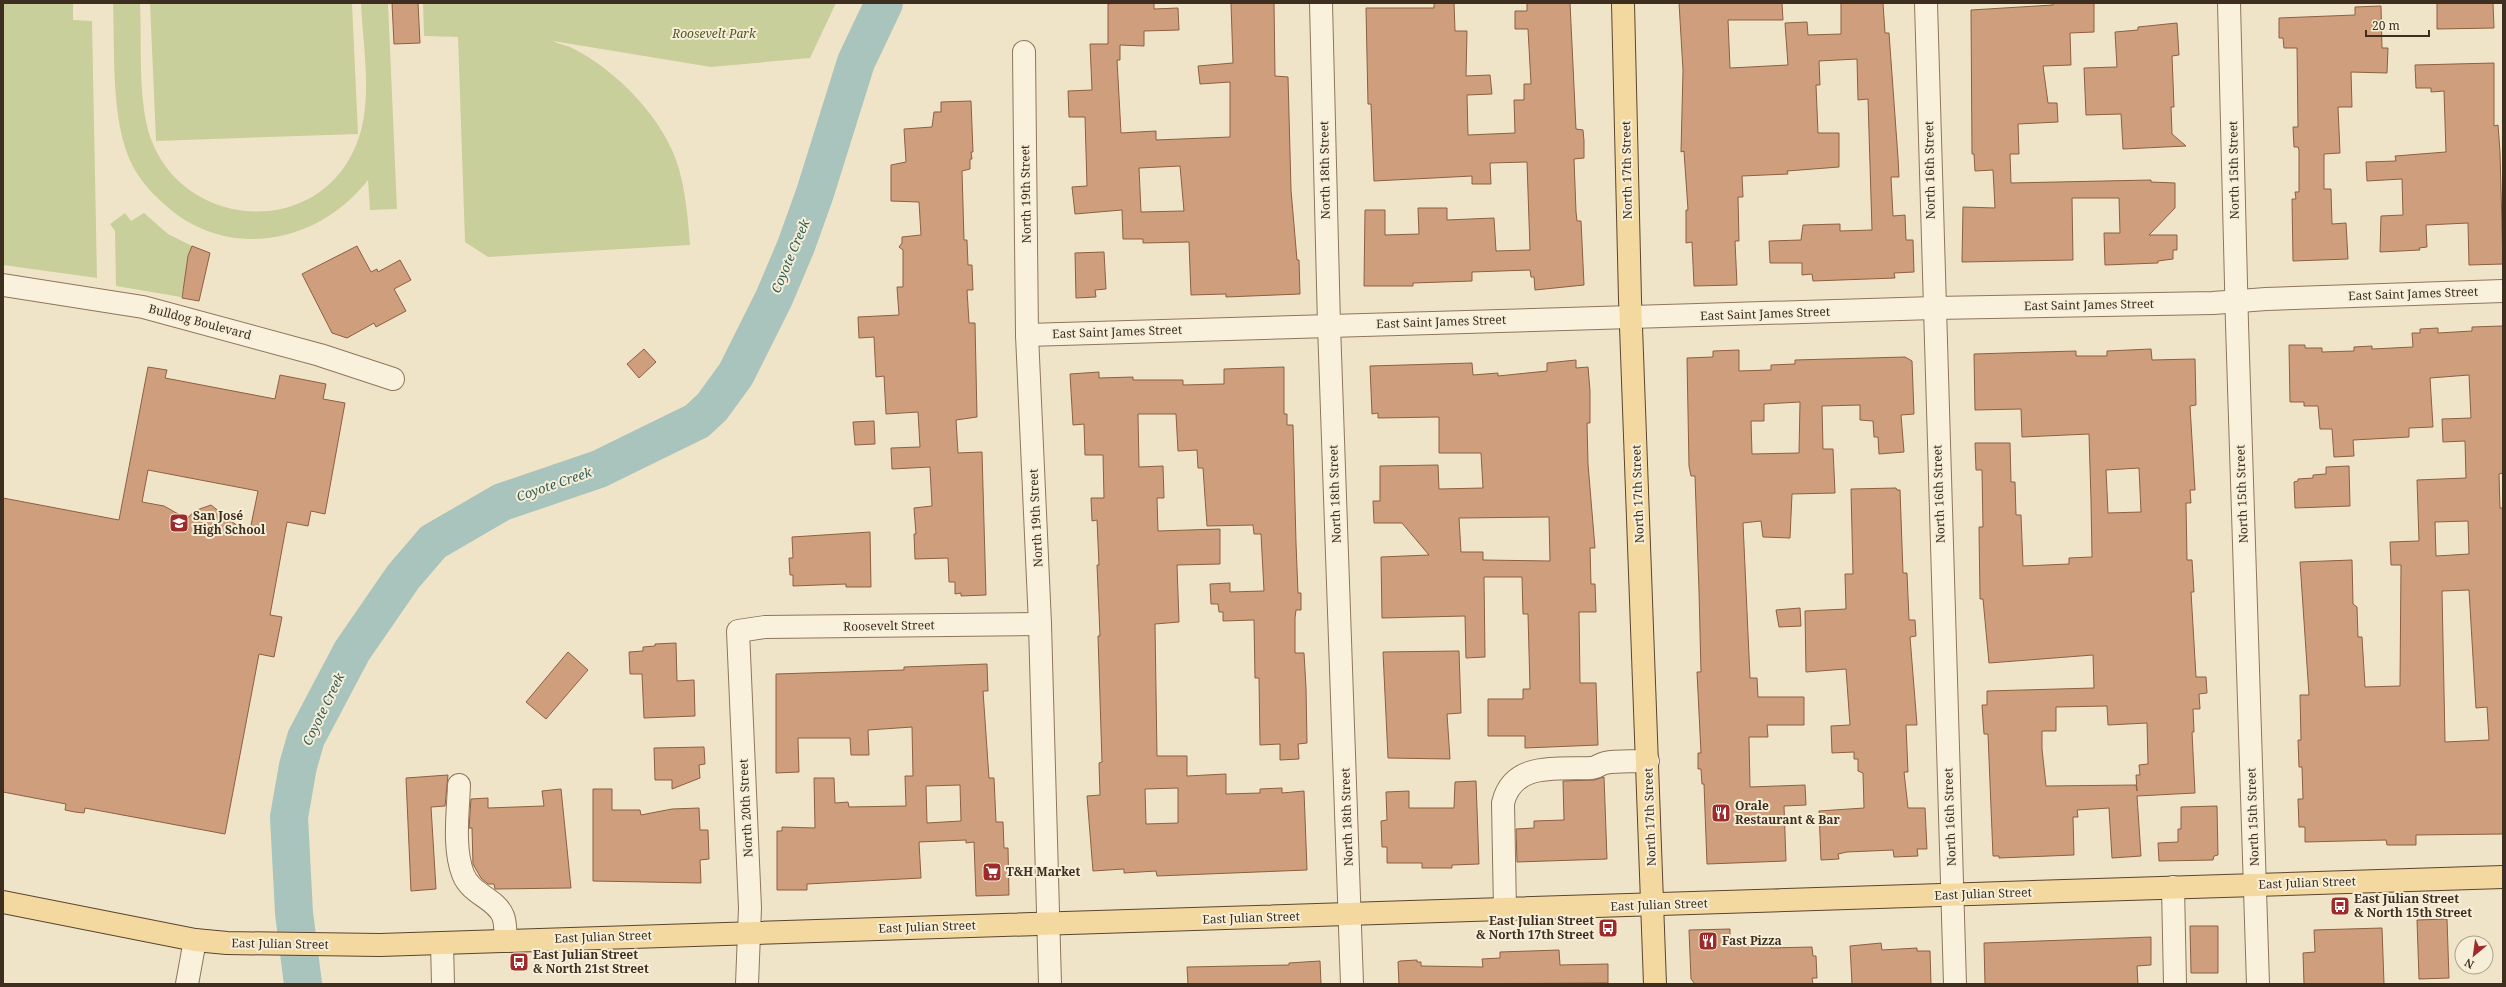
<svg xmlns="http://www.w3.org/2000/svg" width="2506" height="987" viewBox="0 0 2506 987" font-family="'Noto Serif',serif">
	<rect width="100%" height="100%" fill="#f0e4c8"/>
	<g fill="#c9cf9b">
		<path d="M3 3H73V20L92 21 97 278 3 265Z"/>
		<path d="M113 3H140C142 43 137 108 153 144 188 228 312 237 353 152 375 108 363 51 361 3H388L397 209 370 210 368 180C318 244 227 262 164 204 148 190 134 173 127 153 111 108 115 50 113 3Z"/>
		<path d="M150 3H352L358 134 156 141Z"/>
		<path d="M423 3H836L810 58 711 67 553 41C558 44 566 45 572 48 617 70 666 121 679 169 686 194 688 220 690 245L488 257 465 242 458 37 424 36Z"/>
		<path d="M125 213 131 221 144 213 168 234 192 246 181 297 116 286 115 231 110 224Z"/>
	</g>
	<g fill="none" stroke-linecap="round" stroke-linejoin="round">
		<path stroke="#a9c4bc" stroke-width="38" d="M303 984 294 913 289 817 298 766 306 738 352 651 403 577 433 542 502 502 599 469 697 421 712 407 736 374 774 298 796 246 815 193 856 62 884 3"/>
	</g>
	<g fill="#cf9f7d" stroke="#8d5f41" fill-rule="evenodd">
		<path d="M392 3H418L420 43 394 44Z"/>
		<path d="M1115 3H1154V9L1178 8 1179 30 1144 31V46L1120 45V60H1117L1121 133 1156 131V140L1230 137V82L1200 84 1198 66 1233 63 1231 3H1274L1275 76 1288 77 1291 190 1297 260H1299L1300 294 1226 297V294L1191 295 1189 242 1143 243V239H1123L1122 210 1075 214 1072 187 1087 186 1085 117H1069L1068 91 1092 90 1090 44H1108V4ZM1180 166 1184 211 1141 212 1139 168Z"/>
		<path d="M1434 3H1454L1455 31H1467L1466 76 1490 75 1492 94 1467 95 1468 135 1515 133 1514 100H1524V84H1531L1528 29H1515V11H1527V3H1570L1576 129 1583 130 1584 141V158L1574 159 1576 212 1577 221H1581L1584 285 1535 290 1534 277H1531L1530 270 1472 272V281L1413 283V286H1364L1365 210H1385V235L1419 234 1418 208H1447V220L1494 218 1496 251 1530 250 1527 162 1490 163 1491 184H1472V176L1374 181 1371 104H1368L1366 8H1434Z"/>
		<path d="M1679 3H1782L1783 20H1728L1730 68 1788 65 1785 23 1807 22 1808 35 1841 34V3H1883L1885 33H1889L1898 158 1899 177H1891L1893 216 1905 215 1906 240H1913L1914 272 1894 273 1895 278 1813 281 1812 274 1802 275V263H1770L1769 241 1801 240 1803 225 1840 224V231L1872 230 1868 99 1858 100 1857 59 1819 61 1820 85H1816L1818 133H1839V167L1787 171 1788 174 1742 176 1743 197H1738L1739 241H1735L1737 285 1694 286 1692 242 1686 243V210H1688L1684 151 1681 152 1683 70Z"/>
		<path d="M2053 3H2094V32L2070 33 2071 65 2043 66 2048 103H2057L2058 122 2018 124 2019 154H2010L2011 183 2151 180V182L2175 183V208L2149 235H2177V250H2173V259L2158 261V263L2105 265 2104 233H2120L2119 198H2072L2073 260 1962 262 1963 207 1995 208 1993 170 1975 171 1974 154H1972L1971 10 2053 5Z"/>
		<path d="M2437 3H2493L2494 28 2437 29Z"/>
		<path d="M2381 6 2382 48H2388L2387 73 2351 72 2352 107H2338L2340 153 2324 154V189H2331L2332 224 2346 223 2348 259 2293 261 2292 199H2296L2295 192H2299V150L2298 147H2294L2293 127H2298L2297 48H2284L2283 38H2279V18L2355 15V7Z"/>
		<path d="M2177 23 2179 55 2172 56 2174 107H2171L2172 134 2186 146 2123 149 2121 114 2086 115 2084 68 2117 67 2115 32 2138 30V27Z"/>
		<path d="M2494 63V126L2498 125 2500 152 2503 264 2469 265 2468 223 2426 225 2427 247 2419 248 2420 250 2380 252 2381 216 2403 215 2402 179 2367 181 2366 162 2396 161 2395 156 2446 152 2444 91 2431 92V88H2416L2415 65Z"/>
		<path d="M971 101 973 152H971L972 159H970V169L962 171 964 240H967L968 265H972L973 290H967L969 323H975L977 417 956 420 958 453 982 452 986 595 961 596V593L955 594V582H949L948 558 915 559 914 534H916L914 508 932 506 930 467 892 469 891 448 920 447 918 412 886 414 884 376 876 377 874 337 859 338 858 317 899 315 897 287H903V250L899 247 902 243V237L921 235 919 202 891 201V165L906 162 904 129 932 127 934 112H941V102Z"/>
		<path d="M192 246 210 253 199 301 182 298 188 256Z"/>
		<path d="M357 246 371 272 377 269 378 272 400 260 411 280 394 289 406 311 376 327 374 323 347 338 332 333 302 274Z"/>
		<path d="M1104 252 1106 289 1095 290 1096 297 1076 298 1075 253Z"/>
		<path d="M2503 326V473L2499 474 2500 508H2503V834L2416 835V845H2387L2386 840 2305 842V827H2299L2298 799H2303L2302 767H2299L2298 740H2301L2300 695H2309L2300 562 2352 560 2353 604 2357 607 2358 637H2362L2365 687 2400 686 2401 565H2391L2390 542 2419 541 2417 480 2466 478 2465 441 2443 442 2442 419 2471 418 2469 375 2430 378 2433 427 2409 428V437L2353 440 2354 456 2334 457 2332 429H2320L2318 406H2304V402H2290L2289 345H2305V348H2322V352L2354 351V347L2372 346V349L2413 347 2412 333H2420V329L2438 328V333L2472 331V327ZM2468 521 2469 554 2436 556 2435 522ZM2469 590 2476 708 2487 707 2489 740 2445 742 2442 591Z"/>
		<path d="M644 349 656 362 639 378 627 364Z"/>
		<path d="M2151 349 2152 360 2195 359 2196 405 2190 406 2195 490H2190L2191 503H2186L2187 560H2192L2194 592H2191L2196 677H2206L2207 693 2199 694 2200 709H2193L2194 732H2192L2195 793 2137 796 2141 856 2112 858 2109 808 2077 810 2078 817H2073L2074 855 1999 858V856H1993L1988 734H1984L1982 705H1987V691L2094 688 2093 655 1989 663 1983 599H1980L1979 527H1983L1982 470H1976L1975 443H2010L2011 482H2015L2016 515H2021L2023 566 2069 564V558L2092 557 2091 500 2089 434 2022 437 2021 409 1975 410 1974 354 2076 351V356H2107V351ZM2139 468 2141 512 2108 513 2106 470ZM2107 706 2108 725 2147 723 2148 764 2139 765 2140 775H2136L2137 791 2136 785 2046 786 2042 749V731H2056V707Z"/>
		<path d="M1739 350V371L1771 370V365L1795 364V360L1905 357 1912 361 1914 414 1901 415 1904 452 1879 454 1878 437H1874L1873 421 1860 420V405L1822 406 1823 449H1833L1835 493 1792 494 1790 538 1763 537 1761 521 1743 523 1750 678H1757L1758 697H1804V725H1767L1768 737H1749L1750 787 1805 785 1806 805 1784 806 1786 861 1707 864 1704 784H1702L1701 769H1698V753H1701L1697 672H1701L1699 591 1695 476H1691L1689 466 1687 358 1713 357V351ZM1800 402 1799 453 1752 454 1751 421H1764V404Z"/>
		<path d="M1576 360V368L1588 367 1590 391V423H1587L1588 464 1595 548H1590L1591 584H1595L1596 612H1579L1580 683H1596L1598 745 1525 748V736H1488V699H1523V689H1530L1528 614H1523L1522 577H1484L1485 657 1466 658 1465 616 1382 618 1381 557 1429 555 1402 523H1374L1373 501H1380V466L1438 465 1439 489 1483 488 1481 453H1439V417L1378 418V413L1372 414 1370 366 1472 363 1473 375 1498 373V376L1547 371V363ZM1549 517 1550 561 1483 560V552H1461L1459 518Z"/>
		<path d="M148 367 167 370 165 378 275 399 280 375 326 384 323 399 345 403 325 514 311 511 308 526 287 522 270 615 282 617 274 657 259 654 225 834 85 808 84 813 75 812 65 810 66 804 3 792V498L119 520ZM148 470 258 491 249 535 211 505 194 511 187 519 164 506 142 502Z"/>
		<path d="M1284 367V414H1287V425H1293L1296 543 1298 593H1301V610H1296L1295 618V653H1304L1306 688 1307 743 1298 744 1299 759 1280 760V744L1260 745 1259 678H1255L1254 620 1223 621V612H1219L1218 604H1211L1210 584 1230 583V592L1264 591 1261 534H1254L1253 525 1207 526 1203 468H1198L1197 450 1178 451 1176 414H1138L1139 467 1163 466 1164 498H1157L1158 531 1220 529V564L1177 565 1179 622 1155 624 1157 756H1187V776L1226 774V794L1260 793V789L1282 788V793L1304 791 1307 870 1157 876 1156 871 1124 873V869L1093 871 1087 796 1100 795 1099 763 1102 762 1098 636H1100L1097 565H1099L1097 520 1092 521 1091 498H1104L1103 455H1085L1084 424 1073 425 1070 374 1099 372V378L1133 377V380H1183V385L1224 384V369ZM1178 788V823L1146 824 1145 789Z"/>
		<path d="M874 421 875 444 855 445 853 422Z"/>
		<path d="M2349 466 2350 506 2295 508 2294 482 2298 481V479L2313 478V475L2326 474V467Z"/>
		<path d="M1896 488 1897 490H1900L1903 573H1907L1909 620H1915L1916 636 1910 637 1917 725H1906L1908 772H1904L1908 808H1925L1927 849H1917L1918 856 1894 857 1893 850 1847 852 1838 854 1839 859 1821 860 1819 811 1864 808 1863 773 1858 771V759H1854V752L1832 753 1831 726 1850 725 1846 669 1806 672 1805 611 1846 609 1845 574H1853L1851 489Z"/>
		<path d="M870 532 871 587H846V584L793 586V575H790L789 558H793L792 537Z"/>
		<path d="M1800 608 1801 626 1779 627 1776 610Z"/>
		<path d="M676 643 677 681 694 680 695 716 644 718 642 674H630L629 652 643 651V647L655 646V644Z"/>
		<path d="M1459 651 1461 713 1447 714 1450 759 1388 758 1383 652Z"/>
		<path d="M568 652 588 670 546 719 526 702Z"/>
		<path d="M987 664 988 691H983L989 778H994L996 822H1003L1004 848H1008L1009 895 976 896 974 842 966 843V840L919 842 921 878 807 884V890H777V831H782V827L815 828 814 778H834L835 803 848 802 849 807 906 806 905 776H913L912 727 868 730 869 755H851L850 738H798L799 772 776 773V674L904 670V667ZM960 785 961 821 927 823 926 786Z"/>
		<path d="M704 747 705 764 699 765 700 778 672 789V780H655L654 748Z"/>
		<path d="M448 775 445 806 431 807 436 889 411 891 406 778Z"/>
		<path d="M1604 777 1607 859 1517 862 1516 829 1534 828V821L1564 820 1563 781 1594 780Z"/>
		<path d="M1476 781 1479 864 1452 865V868H1422V863H1387V847H1382L1381 821 1387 820 1386 792 1409 791V808H1454L1455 782Z"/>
		<path d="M561 789 571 888 495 889 494 884H488L481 878 473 864 472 828H469L471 799 488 798V808L544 806 542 791Z"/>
		<path d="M593 789H612V810H640L641 815 672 809 699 808 700 830H708L709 859 700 860 701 883 593 881Z"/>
		<path d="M2217 806 2218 855 2214 856 2213 860 2159 861 2158 843 2178 842V829H2181V807Z"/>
		<path d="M2447 919 2449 978 2419 979 2417 920Z"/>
		<path d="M2190 926H2218V973H2191Z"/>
		<path d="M2382 928 2384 984H2304L2303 953 2315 952 2314 930Z"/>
		<path d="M1730 929V946L1765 944V946L1771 945V948L1812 947 1813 956H1816L1817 978H1812L1813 984H1695L1691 979 1689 930Z"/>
		<path d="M2151 937V965L2137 966 2138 984H1985L1984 943Z"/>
		<path d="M1881 943 1882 950 1917 948V951H1930L1931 984H1852L1850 946Z"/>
		<path d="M1559 950 1560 965 1608 964V983L1399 984 1398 962 1400 961 1417 960V962H1421V966L1483 967 1482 959 1500 958V952Z"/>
		<path d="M1320 961 1321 984H1188L1187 967 1289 965V963Z"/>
	</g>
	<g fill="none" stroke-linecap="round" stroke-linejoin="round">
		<defs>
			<g id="minor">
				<path d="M1321 3 1329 325 1352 984"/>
				<path d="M1926 3 1955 984"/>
				<path d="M2229 3 2237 324 2258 984"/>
				<path d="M1024 52 1027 335 1040 624 1050 984"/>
				<path d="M3 285 143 307 320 355 393 379"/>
				<path d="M1027 335 1934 308 2213 303 2266 299 2503 291"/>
				<path d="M459 785C458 813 453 848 463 874 471 895 496 898 503 916 506 923 505 933 506 941"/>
				<path d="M2173 887 2175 984"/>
				<path d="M1505 910 1503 803C1513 761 1557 770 1591 768 1596 768 1600 764 1605 763 1619 760 1634 762 1648 761"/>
				<path d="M442 943 443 984"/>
				<path d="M187 984 195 940"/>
				<path d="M747 984 750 908 738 631 765 627 1040 624"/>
			</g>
			<g id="major">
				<path d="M1623 3 1630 299 1655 984"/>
				<path d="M3 902 195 940 227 943 380 945 2503 877"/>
			</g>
		</defs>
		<use href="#minor" stroke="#8d765c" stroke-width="24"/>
		<use href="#major" stroke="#5b4430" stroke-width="24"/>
		<use href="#minor" stroke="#faf1dc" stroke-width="22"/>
		<use href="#major" stroke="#f3d9a0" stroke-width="22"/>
	</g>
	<defs>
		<symbol id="school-square" viewBox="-11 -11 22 22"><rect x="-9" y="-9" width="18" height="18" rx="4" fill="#9e2a2b" stroke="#f7eed8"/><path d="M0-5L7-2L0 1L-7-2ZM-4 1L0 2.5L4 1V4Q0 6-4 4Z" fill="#fff"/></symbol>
		<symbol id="restaurant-square" viewBox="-11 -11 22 22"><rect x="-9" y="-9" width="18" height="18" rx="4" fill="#9e2a2b" stroke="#f7eed8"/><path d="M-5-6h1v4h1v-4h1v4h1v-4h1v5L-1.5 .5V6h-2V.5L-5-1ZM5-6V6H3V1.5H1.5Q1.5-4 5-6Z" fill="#fff"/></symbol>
		<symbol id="supermarket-square" viewBox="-11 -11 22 22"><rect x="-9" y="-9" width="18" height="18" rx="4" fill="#9e2a2b" stroke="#f7eed8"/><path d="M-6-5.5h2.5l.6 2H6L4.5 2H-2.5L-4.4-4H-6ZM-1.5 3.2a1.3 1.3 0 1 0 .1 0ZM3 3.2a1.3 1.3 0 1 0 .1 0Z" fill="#fff"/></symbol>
		<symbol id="bus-square" viewBox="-11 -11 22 22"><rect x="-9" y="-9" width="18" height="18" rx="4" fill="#9e2a2b" stroke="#f7eed8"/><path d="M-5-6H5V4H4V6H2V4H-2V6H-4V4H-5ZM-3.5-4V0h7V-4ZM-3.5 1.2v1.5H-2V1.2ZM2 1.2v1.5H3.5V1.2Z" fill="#fff"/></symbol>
	</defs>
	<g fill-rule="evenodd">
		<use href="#school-square" x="168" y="512" width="22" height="22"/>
		<use href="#restaurant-square" x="1710" y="802" width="22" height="22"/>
		<use href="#supermarket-square" x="981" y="861" width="22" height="22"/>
		<use href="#bus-square" x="2329" y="895" width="22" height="22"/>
		<use href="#bus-square" x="1597" y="917" width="22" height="22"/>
		<use href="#restaurant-square" x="1697" y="930" width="22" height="22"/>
		<use href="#bus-square" x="508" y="951" width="22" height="22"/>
	</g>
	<g text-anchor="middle" stroke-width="4" stroke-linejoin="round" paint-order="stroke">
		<g font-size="12" font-style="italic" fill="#4d5a26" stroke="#f7eed8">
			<text x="714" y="38">Roosevelt Park</text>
		</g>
		<g font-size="12" fill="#3d2e20" stroke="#f7eed8">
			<text transform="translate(1325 170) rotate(-91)" y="4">North 18th Street</text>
			<text transform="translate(1627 170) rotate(-91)" y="4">North 17th Street</text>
			<text transform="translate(1930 170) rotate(-91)" y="4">North 16th Street</text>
			<text transform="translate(2234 170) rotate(-91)" y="4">North 15th Street</text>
			<text transform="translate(1026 194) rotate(-91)" y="4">North 19th Street</text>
			<text transform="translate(2413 294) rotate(-2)" y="4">East Saint James Street</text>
			<text transform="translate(2089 305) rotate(-1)" y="4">East Saint James Street</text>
			<text transform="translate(1765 314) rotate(-2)" y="4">East Saint James Street</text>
			<text transform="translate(200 322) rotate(15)" y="4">Bulldog Boulevard</text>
			<text transform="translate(1441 322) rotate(-2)" y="4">East Saint James Street</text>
			<text transform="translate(1117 332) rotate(-2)" y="4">East Saint James Street</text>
			<text transform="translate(1335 494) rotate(-92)" y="4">North 18th Street</text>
			<text transform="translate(1638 494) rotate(-92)" y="4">North 17th Street</text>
			<text transform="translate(1939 494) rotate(-92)" y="4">North 16th Street</text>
			<text transform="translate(2242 494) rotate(-92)" y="4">North 15th Street</text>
			<text transform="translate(1036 518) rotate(-93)" y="4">North 19th Street</text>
			<text transform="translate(889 626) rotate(-1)" y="4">Roosevelt Street</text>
			<text transform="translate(746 808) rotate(-93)" y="4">North 20th Street</text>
			<text transform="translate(1347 817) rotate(-92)" y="4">North 18th Street</text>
			<text transform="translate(1650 817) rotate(-92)" y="4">North 17th Street</text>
			<text transform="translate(1950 817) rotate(-92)" y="4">North 16th Street</text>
			<text transform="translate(2253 817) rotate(-92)" y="4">North 15th Street</text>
			<text transform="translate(2307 883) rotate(-2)" y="4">East Julian Street</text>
			<text transform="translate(1983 894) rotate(-2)" y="4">East Julian Street</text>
			<text transform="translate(1659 905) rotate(-2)" y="4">East Julian Street</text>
			<text transform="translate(1251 918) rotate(-2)" y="4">East Julian Street</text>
			<text transform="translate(927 927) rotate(-2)" y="4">East Julian Street</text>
			<text transform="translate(603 937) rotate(-2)" y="4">East Julian Street</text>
			<text transform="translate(280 944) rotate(1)" y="4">East Julian Street</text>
		</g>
		<g font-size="12" font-weight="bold" fill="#3d2e20" stroke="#f7eed8" text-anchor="start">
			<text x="193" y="520">San José<tspan x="193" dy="14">High School</tspan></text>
			<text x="1735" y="810">Orale<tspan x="1735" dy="14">Restaurant &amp; Bar</tspan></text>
			<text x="1006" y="876">T&amp;H Market</text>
			<text x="2354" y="903">East Julian Street<tspan x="2354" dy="14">&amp; North 15th Street</tspan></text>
			<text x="1594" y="925" text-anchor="end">East Julian Street<tspan x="1594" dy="14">&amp; North 17th Street</tspan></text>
			<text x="1722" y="945">Fast Pizza</text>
			<text x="533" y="959">East Julian Street<tspan x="533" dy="14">&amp; North 21st Street</tspan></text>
		</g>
		<g font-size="13" font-style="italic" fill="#2f5d5a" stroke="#f7eed8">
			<text transform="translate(790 256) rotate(-67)" y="5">Coyote Creek</text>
			<text transform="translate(554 484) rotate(-19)" y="5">Coyote Creek</text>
			<text transform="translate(323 709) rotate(-64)" y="5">Coyote Creek</text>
		</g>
	</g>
	<rect width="2506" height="987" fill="none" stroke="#3d2e20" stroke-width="8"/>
	<g transform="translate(2474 955) rotate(209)"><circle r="19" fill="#f7eed8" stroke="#ada18e"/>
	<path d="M0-3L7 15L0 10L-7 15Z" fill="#9e2a2b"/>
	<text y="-6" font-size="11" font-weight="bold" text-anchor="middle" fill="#3d2e20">N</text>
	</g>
	<path d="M2366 30v6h63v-6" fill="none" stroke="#3d2e20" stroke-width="2"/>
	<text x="2372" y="30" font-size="12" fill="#3d2e20" stroke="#f7eed8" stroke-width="3" paint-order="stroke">20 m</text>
</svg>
